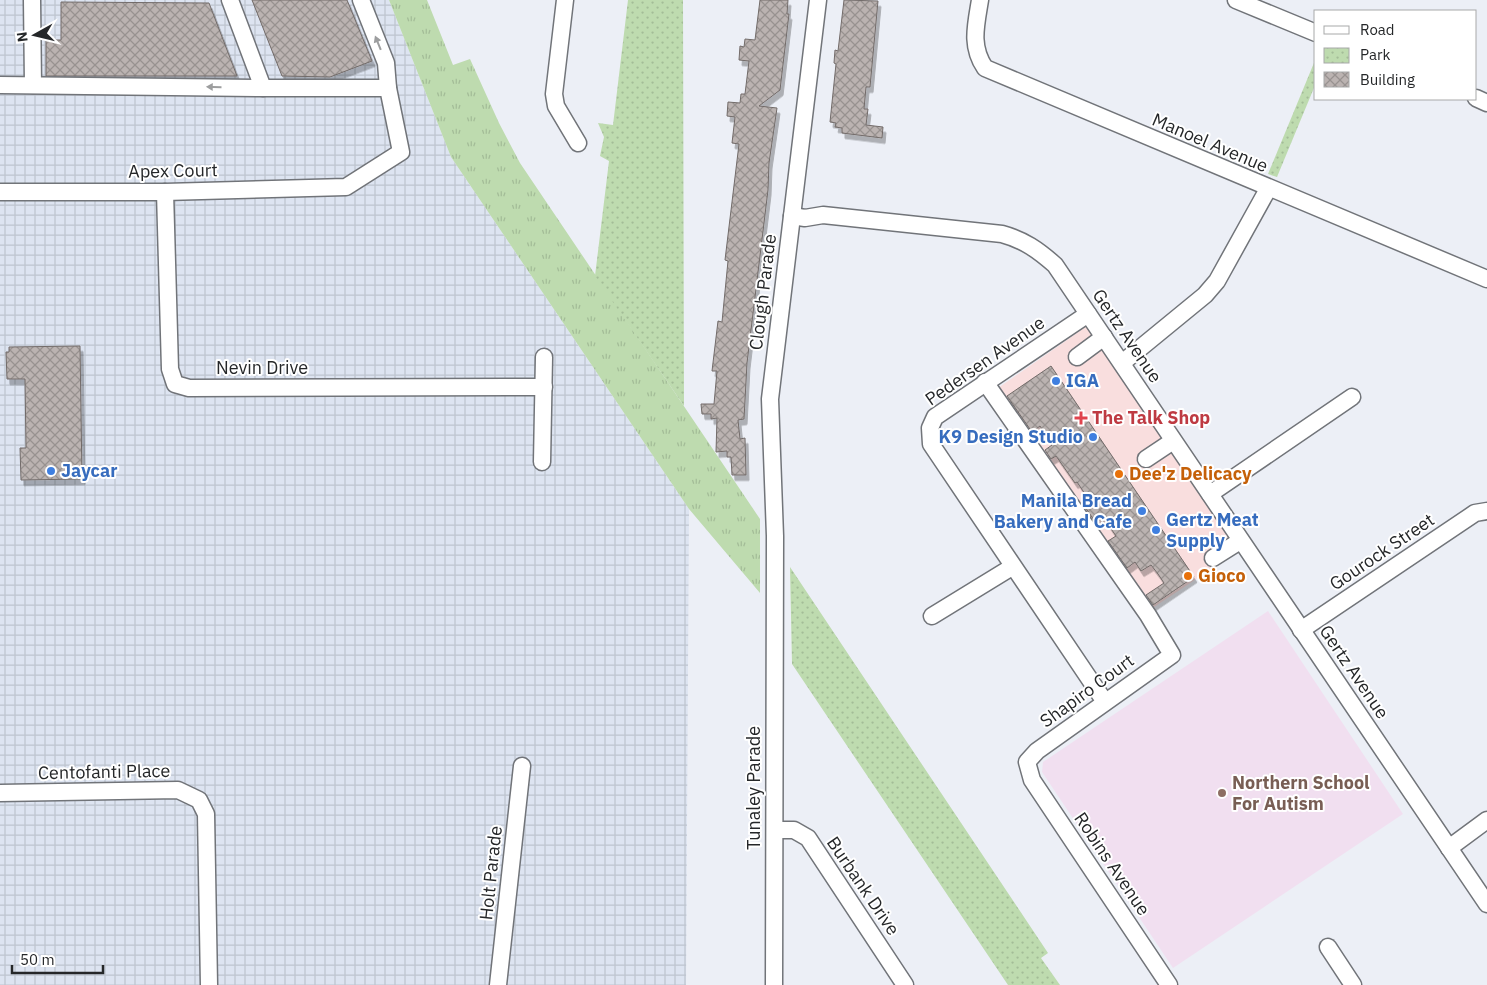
<svg xmlns="http://www.w3.org/2000/svg" width="1487" height="985" viewBox="0 0 1487 985" font-family="'IBM Plex Sans',sans-serif">
	<defs>
		<pattern id="industrial-grid" width="8" height="8" patternUnits="userSpaceOnUse" patternTransform="scale(1.25)"><rect width="8" height="8" fill="#dde4f1"/><path d="M0 4h8M4 0v8" fill="none" stroke="#bec4cf"/></pattern>
		<pattern id="grass-tufts" width="24" height="20" patternUnits="userSpaceOnUse" patternTransform="scale(1.25)"><rect width="24" height="20" fill="#bedbaf"/><path d="M3 7l-1-3M5 7V3M7 7l1-3M15 17l-1-3M17 17v-4M19 17l1-3" fill="none" stroke="#a3bc97"/></pattern>
		<pattern id="park-dots" width="8" height="8" patternUnits="userSpaceOnUse" patternTransform="scale(1.25)"><rect width="8" height="8" fill="#bedbaf"/><path d="M2 2h.1M6 6h.1" fill="none" stroke="#a3bc97" stroke-width="1.8" stroke-linecap="round"/></pattern>
		<pattern id="building-cross-hatch" width="8" height="8" patternUnits="userSpaceOnUse" patternTransform="scale(1.25)"><rect width="8" height="8" fill="#bbb3b1"/><path d="M0 0l8 8M0 8l8-8" fill="none" stroke="#989290"/></pattern>
		<filter id="shadow"><feDropShadow dx="3" dy="5.5" stdDeviation="0" flood-color="#0004"/></filter>
	</defs>
	<rect width="100%" height="100%" fill="#eceff6"/>
	<path fill="#f9dede" d="M1087 326 1240 550 1142 615 988 395Z"/>
	<path fill="url(#industrial-grid)" d="M0 0H389L451 157 689 509 686 985H0Z"/>
	<path fill="#f1dff0" d="M1268 611 1403 814 1173 968 1042 772 1043 762Z"/>
	<path fill="url(#grass-tufts)" d="M389 0H427L453 65 470 59 499 123 520 163 760 519V593L689 509 451 157Z"/>
	<g fill="url(#park-dots)">
		<path d="M628 0H683L684 406 595 276 609 161 600 156 604 137 598 123 613 125Z"/>
		<path d="M1316 58V83L1277 177 1268 174Z"/>
		<path d="M790 567 1048 953 1041 958 1060 985H1008L792 664Z"/>
	</g>
	<g fill="url(#building-cross-hatch)" stroke="#726b69" filter="url(#shadow)">
		<path d="M252 0H347L372 61 330 77 282 76Z"/>
		<path d="M760 0H788L787 14H789L780 90 759 106 777 108 769 163 768 190 747 363 744 419 738 420 740 439 745 438 746 475H732L731 457H727V451L716 452 717 418 711 419V414H702L701 404H714L717 371H712L718 321 722 322 728 261 725 260 739 144 732 143 735 117 727 116 728 102 740 103 741 94H745L749 61 739 60 740 46 744 47 745 39 755 40Z"/>
		<path d="M844 0 878 1 870 87H866L864 109H868L866 125 883 127 882 138 842 133V128L835 127 836 123 830 122 836 64 834 63 835 50 838 51Z"/>
		<path d="M61 2 209 3 237 76H46V40H61Z"/>
		<path d="M80 346 82 479 21 480 20 448H26L25 379H7L6 352H9V347Z"/>
		<path d="M1051 366 1194 577 1153 605 1146 595 1164 583 1158 574 1151 565 1141 571 1135 562 1127 568 1108 541 1116 536 1103 517 1096 523 1083 504 1089 500 1077 482 1075 483 1056 456 1051 459 1045 450 1052 445 1040 426 1032 432 1007 396Z"/>
	</g>
	<g fill="none" stroke-linecap="round" stroke-linejoin="round">
		<defs>
			<g id="minor">
				<path d="M32 0 33 85"/>
				<path d="M361 0 386 63 388 88"/>
				<path d="M565 0 554 94 556 106 578 143"/>
				<path d="M980 0C976 25 970 46 985 68L1487 279"/>
				<path d="M1236 0 1316 33"/>
				<path d="M0 85 263 88"/>
				<path d="M1476 98 1487 103"/>
				<path d="M0 192H165L346 187 401 152 388 88H263L230 0"/>
				<path d="M165 192 170 369 175 384 189 388 544 387"/>
				<path d="M792 216 805 218 823 215 1002 234C1024 240 1038 250 1055 265L1487 904"/>
				<path d="M1088 314 935 417 930 428 931 444 1105 702"/>
				<path d="M1077 357 1104 337"/>
				<path d="M1122 363 1205 295 1217 281 1268 189"/>
				<path d="M985 382 1148 615 1172 655 1037 751 1027 762 1032 780 1169 985"/>
				<path d="M1146 459 1173 441"/>
				<path d="M542 462 544 357"/>
				<path d="M1210 494 1352 397"/>
				<path d="M1213 558 1240 541"/>
				<path d="M932 616 1012 567"/>
				<path d="M1301 630 1475 513 1487 511"/>
				<path d="M0 793 178 790 199 800 206 814 209 985"/>
				<path d="M775 830H794L808 838 905 985"/>
				<path d="M1449 848 1487 820"/>
				<path d="M1328 947 1353 985"/>
				<path d="M498 985 522 766"/>
				<path d="M774 985 775 536 770 399 818 0"/>
			</g>
		</defs>
		<use href="#minor" stroke="#717479" stroke-width="19"/>
		<use href="#minor" stroke="#fff" stroke-width="16"/>
	</g>
	<defs><path id="oneway-solid" d="M-6-.8H1V-3.2L6.5 0L1 3.2V.8H-6Z" transform="scale(1.25)"/></defs>
	<g fill="#9d9e9f">
		<use href="#oneway-solid" transform="translate(378 43) rotate(-112)"/>
		<use href="#oneway-solid" transform="translate(214 87) rotate(-179)"/>
	</g>
	<g fill="#3f7fe0" stroke="#fff" stroke-width="2">
		<circle cx="1056" cy="381" r="5"/>
		<circle cx="1093" cy="437" r="5"/>
		<circle cx="51" cy="471" r="5"/>
		<circle cx="1142" cy="511" r="5"/>
		<circle cx="1156" cy="530" r="5"/>
	</g>
	<path fill="#e0444e" stroke="#fff" stroke-width="2" d="M1078.5 410.5h5v5h5v5h-5v5h-5v-5h-5v-5h5z"/>
	<g fill="#e8710a" stroke="#fff" stroke-width="2">
		<circle cx="1119" cy="474" r="5"/>
		<circle cx="1188" cy="576" r="5"/>
	</g>
	<circle fill="#8d6e63" stroke="#fff" stroke-width="2" cx="1222" cy="793" r="5"/>
	<g text-anchor="middle" stroke-width="4" stroke-linejoin="round" paint-order="stroke">
		<g font-size="18" fill="#252729" stroke="#fff">
			<text transform="translate(1210 143) rotate(23)" y="6">Manoel Avenue</text>
			<text transform="translate(173 171) rotate(-1)" y="6">Apex Court</text>
			<text transform="translate(763 292) rotate(-83)" y="6">Clough Parade</text>
			<text transform="translate(1127 336) rotate(56)" y="6">Gertz Avenue</text>
			<text transform="translate(985 361) rotate(-35)" y="6">Pedersen Avenue</text>
			<text x="262" y="374">Nevin Drive</text>
			<text transform="translate(1382 552) rotate(-34)" y="6">Gourock Street</text>
			<text transform="translate(1354 672) rotate(56)" y="6">Gertz Avenue</text>
			<text transform="translate(1087 691) rotate(-36)" y="6">Shapiro Court</text>
			<text transform="translate(104 772) rotate(-1)" y="6">Centofanti Place</text>
			<text transform="translate(754 788) rotate(-90)" y="6">Tunaley Parade</text>
			<text transform="translate(1112 864) rotate(56)" y="6">Robins Avenue</text>
			<text transform="translate(491 873) rotate(-84)" y="6">Holt Parade</text>
			<text transform="translate(863 886) rotate(56)" y="6">Burbank Drive</text>
		</g>
		<g font-size="18" font-weight="bold" fill="#366cbe" stroke="#fff" text-anchor="start">
			<text x="1066" y="387">IGA</text>
			<text x="1083" y="443" text-anchor="end">K9 Design Studio</text>
			<text x="61" y="477">Jaycar</text>
			<text x="1132" y="507" text-anchor="end">Manila Bread<tspan x="1132" dy="21">Bakery and Cafe</tspan></text>
			<text x="1166" y="526">Gertz Meat<tspan x="1166" dy="21">Supply</tspan></text>
		</g>
		<g font-size="18" font-weight="bold" fill="#be3a42" stroke="#fff" text-anchor="start">
			<text x="1092" y="424">The Talk Shop</text>
		</g>
		<g font-size="18" font-weight="bold" fill="#c56008" stroke="#fff" text-anchor="start">
			<text x="1129" y="480">Dee'z Delicacy</text>
			<text x="1198" y="582">Gioco</text>
		</g>
		<g font-size="18" font-weight="bold" fill="#785e54" stroke="#fff" text-anchor="start">
			<text x="1232" y="789">Northern School<tspan x="1232" dy="21">For Autism</tspan></text>
		</g>
	</g>
	<rect x="1314" y="10" width="162" height="90" fill="#ffffff" stroke="#a8a9a9"/>
	<rect x="1324" y="26" width="25" height="8" fill="#ffffff" stroke="#a8a9a9"/>
	<text x="1360" y="35" font-size="15" fill="#252729">Road</text>
	<rect x="1324" y="48" width="25" height="15" fill="url(#park-dots)" stroke="#a8a9a9"/>
	<text x="1360" y="60" font-size="15" fill="#252729">Park</text>
	<rect x="1324" y="72" width="25" height="15" fill="url(#building-cross-hatch)" stroke="#a8a9a9"/>
	<text x="1360" y="85" font-size="15" fill="#252729">Building</text>
	<g transform="translate(35 35) rotate(262)" stroke="#ffffff" stroke-width="4" paint-order="stroke">
	<path d="M0-4L9 19L0 12L-9 19Z" fill="#252729"/>
	<text y="-8" font-size="14" font-weight="bold" text-anchor="middle" fill="#252729">N</text>
	</g>
	<path d="M12 965v8h91v-8" fill="none" stroke="#252729" stroke-width="2.5"/>
	<text x="20" y="965" font-size="15" fill="#252729" stroke="#ffffff" stroke-width="4" paint-order="stroke">50 m</text>
</svg>
